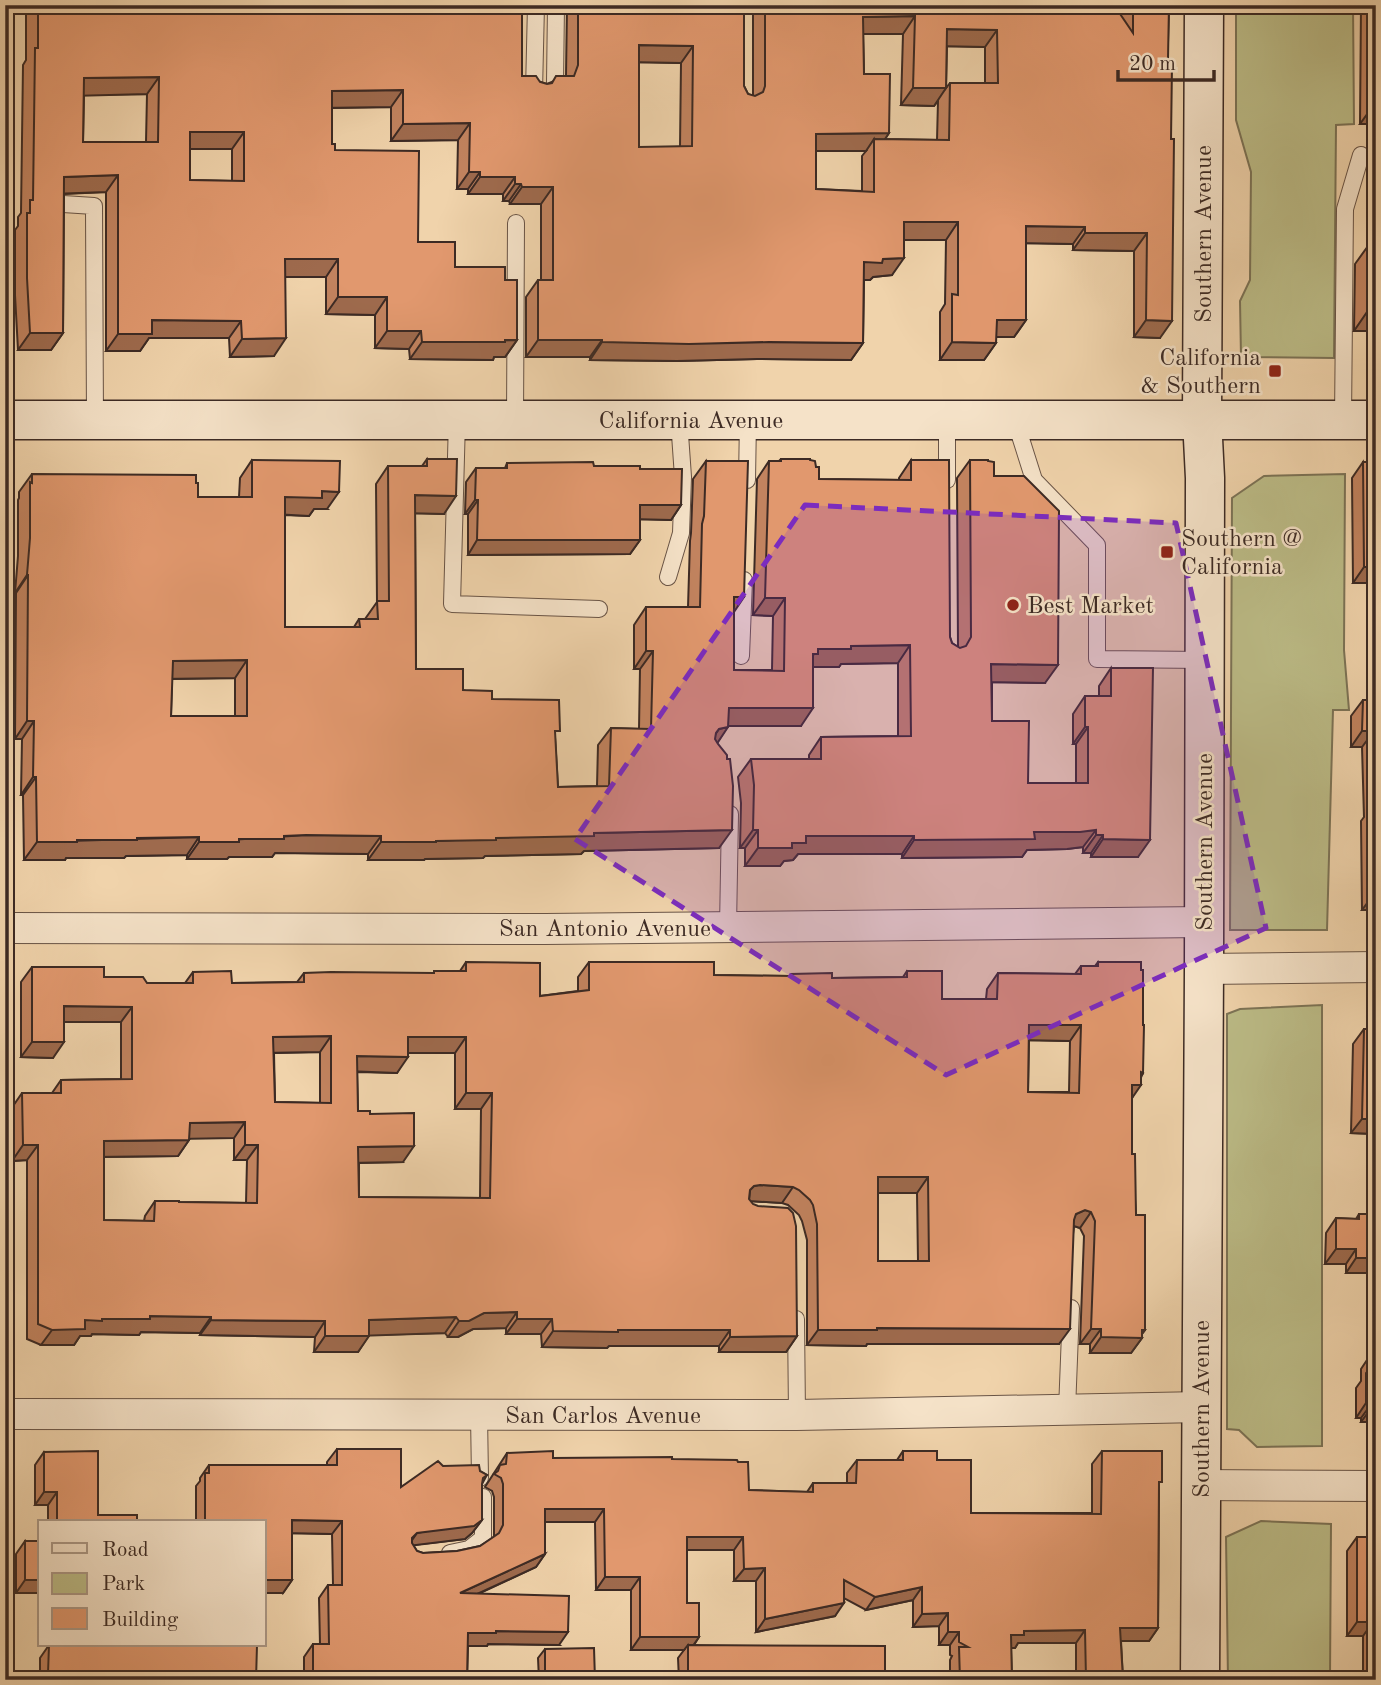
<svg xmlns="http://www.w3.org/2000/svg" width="1381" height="1685" viewBox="0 0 1381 1685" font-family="'Old Standard TT',serif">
	<rect width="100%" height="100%" fill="#f0d3ab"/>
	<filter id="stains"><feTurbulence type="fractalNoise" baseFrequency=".00286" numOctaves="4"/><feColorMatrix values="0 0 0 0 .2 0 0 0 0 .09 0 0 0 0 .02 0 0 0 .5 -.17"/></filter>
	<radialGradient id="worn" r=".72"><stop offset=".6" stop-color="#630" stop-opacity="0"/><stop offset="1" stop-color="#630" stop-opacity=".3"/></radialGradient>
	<g fill="#bcbc87" stroke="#7c7356" stroke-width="2">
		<path d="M1236 5H1353L1354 124 1336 125 1334 358 1241 357 1240 301 1250 280 1251 172 1236 120Z"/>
		<path d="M1345 474 1344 650 1349 710H1333L1327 930H1230L1232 498 1264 476Z"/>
		<path d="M1322 1005V1446L1257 1447 1239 1430 1227 1429V1014L1240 1009Z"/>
		<path d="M1261 1521 1331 1524 1330 1680H1228L1226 1537Z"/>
	</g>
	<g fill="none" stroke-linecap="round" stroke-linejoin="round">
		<defs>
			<g id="lane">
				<path d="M555 82 556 5"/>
				<path d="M534 91 536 5"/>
				<path d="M63 204 94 206 95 420"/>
				<path d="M457 420 452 604 599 609"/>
				<path d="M515 420 516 223"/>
				<path d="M1015 420 1034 480 1097 545V659L1205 660"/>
				<path d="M1343 420 1345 209 1361 155"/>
				<path d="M747 480 748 420"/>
				<path d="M947 480V420"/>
				<path d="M668 577 681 533 683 477 679 420"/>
				<path d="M741 656 744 580"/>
				<path d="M728 927 730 814"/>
				<path d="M796 1319 797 1415"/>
				<path d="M1067 1410 1071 1308"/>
				<path d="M479 1415 480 1478"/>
				<path d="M450 1553 469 1549 483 1538V1497"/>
			</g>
			<g id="street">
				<path d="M5 928 545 929 1204 922"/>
				<path d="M1204 969 1376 967"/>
				<path d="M5 1414 797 1415 1201 1407"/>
				<path d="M1201 1485 1376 1486"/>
			</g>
			<g id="secondary">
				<path d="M5 420H1376"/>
				<path d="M1200 1680 1204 969 1205 478 1202 419 1204 5"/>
			</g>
		</defs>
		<use href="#lane" stroke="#695446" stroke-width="18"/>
		<use href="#street" stroke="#695446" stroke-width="32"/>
		<use href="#secondary" stroke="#3c2a24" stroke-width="41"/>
		<use href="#lane" stroke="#f5e2c8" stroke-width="16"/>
		<use href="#street" stroke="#f5e2c8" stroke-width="30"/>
		<use href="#secondary" stroke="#f5e2c8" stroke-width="38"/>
	</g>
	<g fill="#c2835f" stroke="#3c2a24" stroke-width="2" fill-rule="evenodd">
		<path d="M26 5H203V13H251V5H522V76L547 84 566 76 567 5H744V86L748 94 753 96V5H1114L1121 16V5H1169L1160 338 1134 337V251L1073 250V244L1026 243V320L1014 337H996V343L984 360H940V312L945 304 946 240H904L892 275 873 277 870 280H864L863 343 851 360 757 359 677 361 590 360V357H526V297L538 280H541V204H510L509 201H503V194H468V189H457L458 140 391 141V107L332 108V144L335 150 418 242 455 267 505 280 517 340 505 357H494L493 360 410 359 409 349 375 348V315L326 314V277H285L274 356 230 357 229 338H149L140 351H106V192L64 194 63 333 51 350H18L15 295V230L18 226V217L21 213 23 65 26 60ZM863 34H903L901 105 934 106 938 101 937 140 885 139 889 133 864 74ZM947 46 985 47V83H950L946 88ZM639 62 681 63 680 147H639ZM147 94 146 142H83L84 95ZM190 149H232V181L190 180ZM816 151H866L862 156V191L816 189Z"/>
		<path d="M1361 5H1376V124H1360Z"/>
		<path d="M1376 197V331H1354L1355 264 1368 246H1375L1374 200Z"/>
		<path d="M427 459 444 514 415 513 416 669 463 690 492 699 555 737 558 787 597 786 598 745 611 728 639 729 640 669H634V625L646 607H688L690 541 691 533 693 479 706 461 734 612V670H772L773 616 753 615 757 479 769 461H779L781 459 810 460 816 467 819 479 899 480V478L911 460 950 637 952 643 958 647 957 478 970 460 994 476 1045 683 992 682V721L1028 783H1076V744H1073V714L1085 696H1099V686L1111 668 1138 857H1091V853H1083V847L1067 849 1027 850 1022 857 902 858V854H798L793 860 784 861 780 866H745V848H740L741 803 738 777 751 759H809V755L821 737 898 736V663L841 664 839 667H813L801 726H728L717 743 719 848 584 851 581 854 485 856 483 858 425 859 424 860H368V854L294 853H275L272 857H229L227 859H187V855L126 856 124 858H66L65 860H24L23 795H21L22 739H15L16 593H15L18 556V500L19 498V492L32 474 196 483 198 497H239L240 478 252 460 327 509H314L309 516 285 515V627H354L359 619H365L377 602 376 484 388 466H422ZM235 678V716H171L172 679Z"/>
		<path d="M1363 462 1376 583H1353L1352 478Z"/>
		<path d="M507 463 640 469 681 505 671 520 640 519V540L630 554 468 555V514H465L466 482 476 468H505Z"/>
		<path d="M1363 700H1376V910H1362L1361 821 1364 817 1362 747H1351V716Z"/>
		<path d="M466 962 540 996 578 991V977L589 962 714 975 790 976 791 974 832 978 903 977 907 971 942 999H986L987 989 998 973 1075 974 1081 966H1095L1098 962 1143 1073 1132 1098V1154L1136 1215 1145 1330 1142 1334V1338L1131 1353H1090V1344H1080L1084 1236 1080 1228 1074 1226 1059 1344H867L866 1346 807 1345V1240L802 1221 799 1215 788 1205 782 1203 750 1201 797 1336 786 1352H719V1346H609L607 1348 542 1347 541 1334H506V1328L473 1329 458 1337H448L445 1333 369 1335 358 1352H314L315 1337 200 1335V1333L141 1332 139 1335 92 1334 91 1336H80L74 1345H41L27 1339V1160L12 1161 11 1109 22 1093H52L61 1080 121 1079V1022H64L53 1058 21 1057V982L32 967 147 983H185L193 972 232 983 297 982 304 973H434L460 971ZM1029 1040 1070 1041 1069 1092H1028ZM320 1052V1103L275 1102 274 1053ZM408 1053H455V1109H481L480 1198 359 1197V1163L403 1162 370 1114 358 1111 357 1072 397 1073ZM189 1138H234V1160H247L246 1203 179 1202 155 1201 145 1216 144 1221 104 1220V1157L178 1156 189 1140ZM878 1193H917L918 1261H878Z"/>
		<path d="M1364 1029H1376V1173L1375 1134 1351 1133 1353 1044Z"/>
		<path d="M1359 1214H1376V1337L1375 1273H1346V1264H1325L1326 1233 1336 1218 1356 1219Z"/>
		<path d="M1371 1354 1376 1422H1361V1418H1356V1388L1361 1381V1369Z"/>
		<path d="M337 1449 401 1487 443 1466 480 1471 487 1475 482 1484V1520L472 1533 465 1539 413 1545 417 1551 423 1553 457 1551 480 1546 494 1537V1497L492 1491 485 1487 507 1453 553 1458 672 1459 749 1490 807 1492 813 1483H847V1473L857 1460H897L903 1451 937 1460 971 1513H1092V1464L1102 1451 1159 1486 1158 1628 1149 1641H1121L1123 1679 1145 1680H1076V1643H1018L1015 1648H1011L1012 1680H950V1660L952 1656 950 1655V1645H939V1626L913 1627V1600L866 1610 844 1598 835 1616 756 1632V1581H734V1550H687V1603L699 1637 694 1645 885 1680H679L678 1658 684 1650H631V1590H596L595 1522H545V1554L536 1567 478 1594 559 1645 488 1644 487 1646H468L467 1680H304V1657L313 1644H320L319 1598 328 1585H333L332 1534 292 1533V1580L283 1593 264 1522H196V1486L200 1481V1478L209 1465H327V1462Z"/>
		<path d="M44 1452 98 1515 137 1522H48V1505H35V1465Z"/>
		<path d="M1357 1537H1376V1680H1363V1636H1347V1551Z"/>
		<path d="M25 1541 40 1593H16V1554Z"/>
		<path d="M49 1645 256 1680 40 1673V1658Z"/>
		<path d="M545 1649 595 1680H539L538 1658Z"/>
	</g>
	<g fill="#9e6a4d" stroke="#3c2a24" stroke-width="2">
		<path d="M915 16 903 34H851L863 17Z"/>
		<path d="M947 29 997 30 985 47 935 46Z"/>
		<path d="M639 45 693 46 681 63 627 62Z"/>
		<path d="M159 77 147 94 72 96 84 78Z"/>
		<path d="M913 88H946L934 106 901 105Z"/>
		<path d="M403 90 391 107 320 108 332 91Z"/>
		<path d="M1373 106H1376V124H1360Z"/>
		<path d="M470 123 458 140 391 141 403 124Z"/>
		<path d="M190 132H244L232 149H178Z"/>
		<path d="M889 133 877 151 874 139 866 151H804L816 134Z"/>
		<path d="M469 172H480L468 189H457Z"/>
		<path d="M118 175 106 192 52 194 64 177Z"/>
		<path d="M480 177H515L503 194H468Z"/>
		<path d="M515 184H521L509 201H503Z"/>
		<path d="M522 187H553L541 204H510Z"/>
		<path d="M904 222H958L946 240H892Z"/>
		<path d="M1026 226 1085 227 1073 244 1014 243Z"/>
		<path d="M1085 233H1147L1134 251 1073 250Z"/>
		<path d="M904 258 892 275 873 277 870 280H852L864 262 883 259Z"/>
		<path d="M285 259H338L326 277H273Z"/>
		<path d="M338 297H387L375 315 326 314Z"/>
		<path d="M1367 312H1376V331H1354Z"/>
		<path d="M152 320 241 321 229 338H149L140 351H106L118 334Z"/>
		<path d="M997 320H1026L1014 337H985Z"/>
		<path d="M1146 320 1172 321 1160 338 1134 337Z"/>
		<path d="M387 331H421L409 349 375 348Z"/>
		<path d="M30 333H63L51 350H18Z"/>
		<path d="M286 338 274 356 230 357 242 339Z"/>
		<path d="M517 340 505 357H494L493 360 410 359 422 342Z"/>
		<path d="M538 340H602L590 357H526Z"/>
		<path d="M602 342H769L863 343 851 360 757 359 677 361 590 360Z"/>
		<path d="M952 342 996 343 984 360H940Z"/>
		<path d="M322 491 339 492 327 509H314L309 516 273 514 285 497Z"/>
		<path d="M415 495 456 496 444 514 402 513Z"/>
		<path d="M475 500H478L468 514H465Z"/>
		<path d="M640 505H681L671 520 630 519Z"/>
		<path d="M477 540H640L630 554 468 555Z"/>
		<path d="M1364 567H1376V583H1353Z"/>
		<path d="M27 575H28L16 593H15Z"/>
		<path d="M734 597H744L732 615Z"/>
		<path d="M765 598H785L773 616 753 615Z"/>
		<path d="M910 645 898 663 841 664 839 667H808L801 671 818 649 851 646Z"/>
		<path d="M646 651H653L640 669H634Z"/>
		<path d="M247 660 235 678 160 679 173 661Z"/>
		<path d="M991 664 1058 665 1045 683 979 682Z"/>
		<path d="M729 708H813L801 726H716Z"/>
		<path d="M27 721H34L22 739H15Z"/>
		<path d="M728 727 716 745 707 747 719 729Z"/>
		<path d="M1085 727H1088L1076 744H1073Z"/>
		<path d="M1362 731H1374L1362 747H1351Z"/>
		<path d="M33 777H36L23 795H21Z"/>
		<path d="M732 830 719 848 584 851 581 854 485 856 483 858 425 859 424 860H368L381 842 436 841 594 833Z"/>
		<path d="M753 830H758L745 848H740Z"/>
		<path d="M1096 830 1083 847 1067 849 1027 850 1022 857 902 858 914 840 1034 832Z"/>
		<path d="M306 835 381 836 368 854 275 853 272 857H229L227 859H187L199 842Z"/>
		<path d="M1096 835H1103L1091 853H1083Z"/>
		<path d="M806 836H914L902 854H798L793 860 784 861 780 866H745L758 848 792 843Z"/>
		<path d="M199 837 187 855 126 856 124 858H66L65 860H24L37 842Z"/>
		<path d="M1103 839 1150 840 1138 857H1091Z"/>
		<path d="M1374 894H1376V910H1362Z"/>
		<path d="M64 1006 132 1007 121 1022H53Z"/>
		<path d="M1029 1025H1081L1070 1041 1018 1040Z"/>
		<path d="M331 1036 320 1052 262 1053 273 1037Z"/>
		<path d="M408 1037H466L455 1053H397Z"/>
		<path d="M32 1042H64L53 1058 21 1057Z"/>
		<path d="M357 1056 408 1057 397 1073 346 1071Z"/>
		<path d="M1141 1072 1143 1073 1134 1085H1141L1130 1101H1122Z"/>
		<path d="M466 1093H492L481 1109H455Z"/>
		<path d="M1362 1119H1376L1375 1134 1351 1133Z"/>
		<path d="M245 1122 234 1138 179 1139 190 1123Z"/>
		<path d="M189 1140 178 1156 93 1157 104 1141Z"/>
		<path d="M23 1145H38L27 1160 12 1161Z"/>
		<path d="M245 1145H258L247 1160H234Z"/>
		<path d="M414 1146 403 1162 348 1163 358 1147Z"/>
		<path d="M878 1177H928L917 1193H867Z"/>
		<path d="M760 1185 793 1187 782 1203 749 1201 750 1190 754 1186Z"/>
		<path d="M1085 1210 1091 1212 1080 1228 1074 1226 1066 1230 1076 1214Z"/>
		<path d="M1336 1249H1356L1346 1264H1325Z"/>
		<path d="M1356 1258H1376V1271L1375 1273H1346Z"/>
		<path d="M517 1312 506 1328 473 1329 458 1337H448L459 1321 484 1313Z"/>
		<path d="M150 1316 211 1317 200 1333 141 1332 139 1335 92 1334 91 1336H80L74 1345H41L52 1330 85 1320Z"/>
		<path d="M456 1317 445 1333 358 1336 369 1320Z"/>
		<path d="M517 1319H552L541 1334H506Z"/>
		<path d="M211 1320 325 1321 315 1337 200 1335Z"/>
		<path d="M877 1328 1070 1329 1059 1344H867L866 1346 807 1345 818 1330Z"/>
		<path d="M1091 1329H1101L1090 1344H1080Z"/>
		<path d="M618 1330H730L719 1346H609L607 1348 542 1347 553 1331Z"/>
		<path d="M1142 1330H1145L1139 1338H1142L1131 1353H1090L1101 1337Z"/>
		<path d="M325 1336H369L358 1352H314Z"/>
		<path d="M797 1336 786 1352H719L730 1337Z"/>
		<path d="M1366 1403H1372L1361 1418H1356Z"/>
		<path d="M1372 1407H1376V1422H1361Z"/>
		<path d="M44 1492H57L48 1505H35Z"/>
		<path d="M545 1509H604L595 1522H536Z"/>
		<path d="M292 1520 342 1521 332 1534 283 1533Z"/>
		<path d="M482 1520 472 1533 465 1539 408 1546 417 1533Z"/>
		<path d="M687 1537H743L734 1550H677Z"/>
		<path d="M545 1554 536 1567 451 1606 460 1593Z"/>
		<path d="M765 1568 756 1581H734L744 1569Z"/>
		<path d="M605 1577H640L631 1590H596Z"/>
		<path d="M25 1580H40V1593H16Z"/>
		<path d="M264 1580H292L283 1593H264Z"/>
		<path d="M922 1587 913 1600 866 1610 875 1597Z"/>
		<path d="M844 1603 835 1616 756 1632 765 1619Z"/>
		<path d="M948 1613 939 1626 913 1627 922 1614Z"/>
		<path d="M1357 1622H1373L1363 1636H1347Z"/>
		<path d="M1120 1628H1158L1149 1641H1111Z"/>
		<path d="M1085 1630 1076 1643H1018L1015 1648H1002L1011 1635 1024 1631Z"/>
		<path d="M496 1631 568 1632 559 1645 488 1644 487 1646H459L468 1633Z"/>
		<path d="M948 1632H959L950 1645H939Z"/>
		<path d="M640 1637H699L690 1650 688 1645 684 1650H631Z"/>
	</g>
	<g fill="#e1986e" stroke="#3c2a24" stroke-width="2" fill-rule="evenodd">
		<path d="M38 5H203V13H263V5H522V76H536L540 82 547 84 552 83 556 76H574L578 65V5H744V86L748 94 755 96 763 92 765 86V5H1114L1133 33V5H1169L1168 59H1169L1168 65H1172L1171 139H1174L1172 321 1146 320 1147 233H1085V227L1026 226V320H997L996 343 952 342V294L958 295V222H904V258L883 259 882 263 864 262 863 343 769 342 689 344 602 342V340H538V280H553V187H522L521 184H515V177H480V172H469L470 123 403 124V90L332 91V144H335V150L419 151 418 242H455V267H505V280H517V340H505V342H422L421 331H387V297H338V259H285L286 338 242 339 241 321 152 320V334H118V175L64 177 63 333H30L27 278V213H30V200H33L35 48H38ZM915 16 913 88H946L947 29 997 30 998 83H950L949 140 874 139V192L816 189V134L889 133 890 74H864L863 17ZM639 45 693 46 692 146 639 147ZM159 77 158 142H83L84 78ZM190 132H244V181L190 180Z"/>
		<path d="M1374 5H1376V106H1373Z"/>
		<path d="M1368 246H1376V312H1367Z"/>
		<path d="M427 459H457L456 496 415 495 416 669H463V690L492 691V699L559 700 560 731H555L558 787 609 786 611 728 651 729 653 651H646V607H700L702 524 704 516 706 461H748L744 597H734V670L784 671 785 598H765L769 461H781V459H810V460L815 461 816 467H819V479L911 480V460H949L950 637 952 643 960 648 966 646 971 637 970 460H988V461L994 462V476H1024L1059 511 1058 665 991 664 992 721H1029L1028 783H1088V727H1085V696H1111V668H1153L1150 840 1103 839V835H1096V830L1080 832H1034L1035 839 914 840V836H806V843H792V848H758V830H753L754 785 751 759H821V737L911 736 910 645 851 646V649H818V654H813V708H729L728 727 719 729 716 733 715 739 718 744 727 755V759H730L733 786 732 830 594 833V836L496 838V840L436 841V842H381V836L306 835 284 836V839H239V842H199V837L137 838V840H77V842H37L36 777H33L34 721H27L28 575H27L30 538V482L32 483V474L196 475V483H198V497H252V460L340 461 339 492 322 491V498L285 497V627H360L359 619H378L377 601H389L388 466H427ZM247 660V716H171L173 661Z"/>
		<path d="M593 462 594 466H640V469H682L681 505H640V540H477L478 500H475L476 468H507V463Z"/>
		<path d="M1363 462H1376V567H1364Z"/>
		<path d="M1363 700H1376V795L1374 731H1362Z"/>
		<path d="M1373 805H1376V894H1374Z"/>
		<path d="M466 962 540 963V996L589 990V962H714V975L791 976V974L832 973V978L907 977V971H942V999H997L998 973 1081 974V966H1098V962H1141V970H1143V1025H1144L1143 1073 1141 1072V1085H1132V1154H1135L1136 1215H1145V1330H1142V1338L1101 1337V1329H1091L1095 1221 1091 1212 1085 1210 1076 1214 1074 1220 1070 1329 877 1328V1330H818L817 1224 813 1205 810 1200 799 1190 793 1187 760 1185 754 1186 750 1190 749 1199 753 1204 758 1206 788 1208 793 1213 796 1226 797 1336 730 1337V1330H618V1332L553 1331 552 1319H517V1312L484 1313 469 1321H459L456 1317 369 1320V1336H325V1321L211 1320V1317L150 1316V1319H102V1321L85 1320V1329L52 1330 38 1324V1145H23L22 1093H61V1080L132 1079V1007L64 1006V1042H32V967H104V977H143L147 983H193V972L231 971 232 983 304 982V973L331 972 434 973V971H466ZM1029 1025H1081L1079 1093 1028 1092ZM331 1036V1103L275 1102 273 1037ZM408 1037H466V1093H492L490 1198 359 1197 358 1147 414 1146V1113L370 1114V1111H358L357 1056 408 1057ZM245 1122V1145H258L257 1203 179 1202V1201H155L154 1221 104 1220V1141L189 1140 190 1123ZM878 1177H928L929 1261H878Z"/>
		<path d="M1364 1029H1376V1119H1362Z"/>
		<path d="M1359 1214H1376V1258H1356V1249H1336V1218L1359 1219Z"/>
		<path d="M1371 1354H1376V1407H1372V1403H1366V1373L1371 1367Z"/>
		<path d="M337 1449H401V1487L438 1461 443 1466 479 1465 480 1471 487 1475 483 1478 482 1484V1520L474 1526 417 1533 412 1538V1543L417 1551 423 1553 457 1551 480 1546 499 1533 503 1525V1484L501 1478 494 1474 498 1471 500 1465 506 1464 507 1453 553 1451V1458L672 1457V1459L737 1460 738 1462H748L749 1490 813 1492V1483H856L857 1460H903V1451H937V1460H971V1513L1101 1514 1102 1451H1162V1482H1159L1158 1628H1120L1123 1679 1145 1680H1079V1679H1086L1085 1630 1024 1631V1635H1011L1012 1680H960L959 1647H968L959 1642V1632H948V1613L922 1614V1587L875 1597 844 1580V1603L765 1619V1568L744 1569 743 1537H687V1603H699V1637H640V1577H605L604 1509H545V1554L460 1593 569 1596 568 1632 496 1631V1633H468L467 1680H313V1644H329L328 1585H342V1521L292 1520V1580H264V1522H205V1473H209V1465H337Z"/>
		<path d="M98 1451V1515H137V1522H57V1492H44V1452Z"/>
		<path d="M1357 1537H1376V1680H1372L1373 1622H1357Z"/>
		<rect x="25" y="1541" width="15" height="39"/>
		<path d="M49 1645H257L256 1680H30V1673L48 1674Z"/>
		<path d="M688 1645 885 1646V1680H688Z"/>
		<path d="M594 1648 595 1680H545V1649Z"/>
	</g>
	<path fill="#7b2cbf" fill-opacity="0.2" stroke="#7b2cbf" stroke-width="5" stroke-dasharray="14 9" stroke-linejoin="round" d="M805 505 1176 523 1266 928 946 1075 575 839Z"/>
	<g fill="#8f2418" stroke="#f5e2c8" stroke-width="2.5">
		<rect x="1268" y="364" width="14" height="14" rx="3.5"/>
		<rect x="1160" y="545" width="14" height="14" rx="3.5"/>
		<circle cx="1013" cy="605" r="7"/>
	</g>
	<g text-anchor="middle" stroke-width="5" stroke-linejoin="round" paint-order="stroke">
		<g font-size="24" fill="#3c2a24" stroke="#f5e2c8">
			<text transform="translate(1203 234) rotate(-90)" y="8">Southern Avenue</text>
			<text x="691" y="428">California Avenue</text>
			<text transform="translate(1204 842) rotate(-90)" y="8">Southern Avenue</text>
			<text x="605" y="936">San Antonio Avenue</text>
			<text transform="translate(1201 1409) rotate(-90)" y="8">Southern Avenue</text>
			<text x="603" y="1423">San Carlos Avenue</text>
		</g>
		<g font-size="24" fill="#3c2a24" stroke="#f5e2c8" text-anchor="start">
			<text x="1261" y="365" text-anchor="end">California<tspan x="1261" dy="28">&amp; Southern</tspan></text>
			<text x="1181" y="546">Southern @<tspan x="1181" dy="28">California</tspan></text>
			<text x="1027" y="613">Best Market</text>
		</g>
	</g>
	<rect width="1381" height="1685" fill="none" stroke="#f0d3ab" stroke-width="28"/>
	<rect x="7" y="7" width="1367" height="1671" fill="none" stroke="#3c2a24" stroke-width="3.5"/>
	<rect x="14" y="14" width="1353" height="1657" fill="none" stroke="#3c2a24" stroke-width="2"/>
	<rect x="38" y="1520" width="228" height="126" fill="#f5e2c8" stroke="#ab9886" stroke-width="2"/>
	<rect x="52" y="1543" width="35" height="10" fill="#f5e2c8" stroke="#ab9886" stroke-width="2"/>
	<text x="102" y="1556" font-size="21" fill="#3c2a24">Road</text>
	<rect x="52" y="1573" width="35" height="21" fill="#bcbc87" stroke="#ab9886" stroke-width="2"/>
	<text x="102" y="1590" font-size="21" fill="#3c2a24">Park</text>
	<rect x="52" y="1608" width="35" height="21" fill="#e1986e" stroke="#ab9886" stroke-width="2"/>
	<text x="102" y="1626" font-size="21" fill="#3c2a24">Building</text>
	<path d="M1118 70v10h96v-10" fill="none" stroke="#3c2a24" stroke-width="3.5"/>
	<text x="1129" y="70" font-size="21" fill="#3c2a24" stroke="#f5e2c8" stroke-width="5" paint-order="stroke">20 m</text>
	<rect width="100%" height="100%" filter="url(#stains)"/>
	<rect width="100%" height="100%" fill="url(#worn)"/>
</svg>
